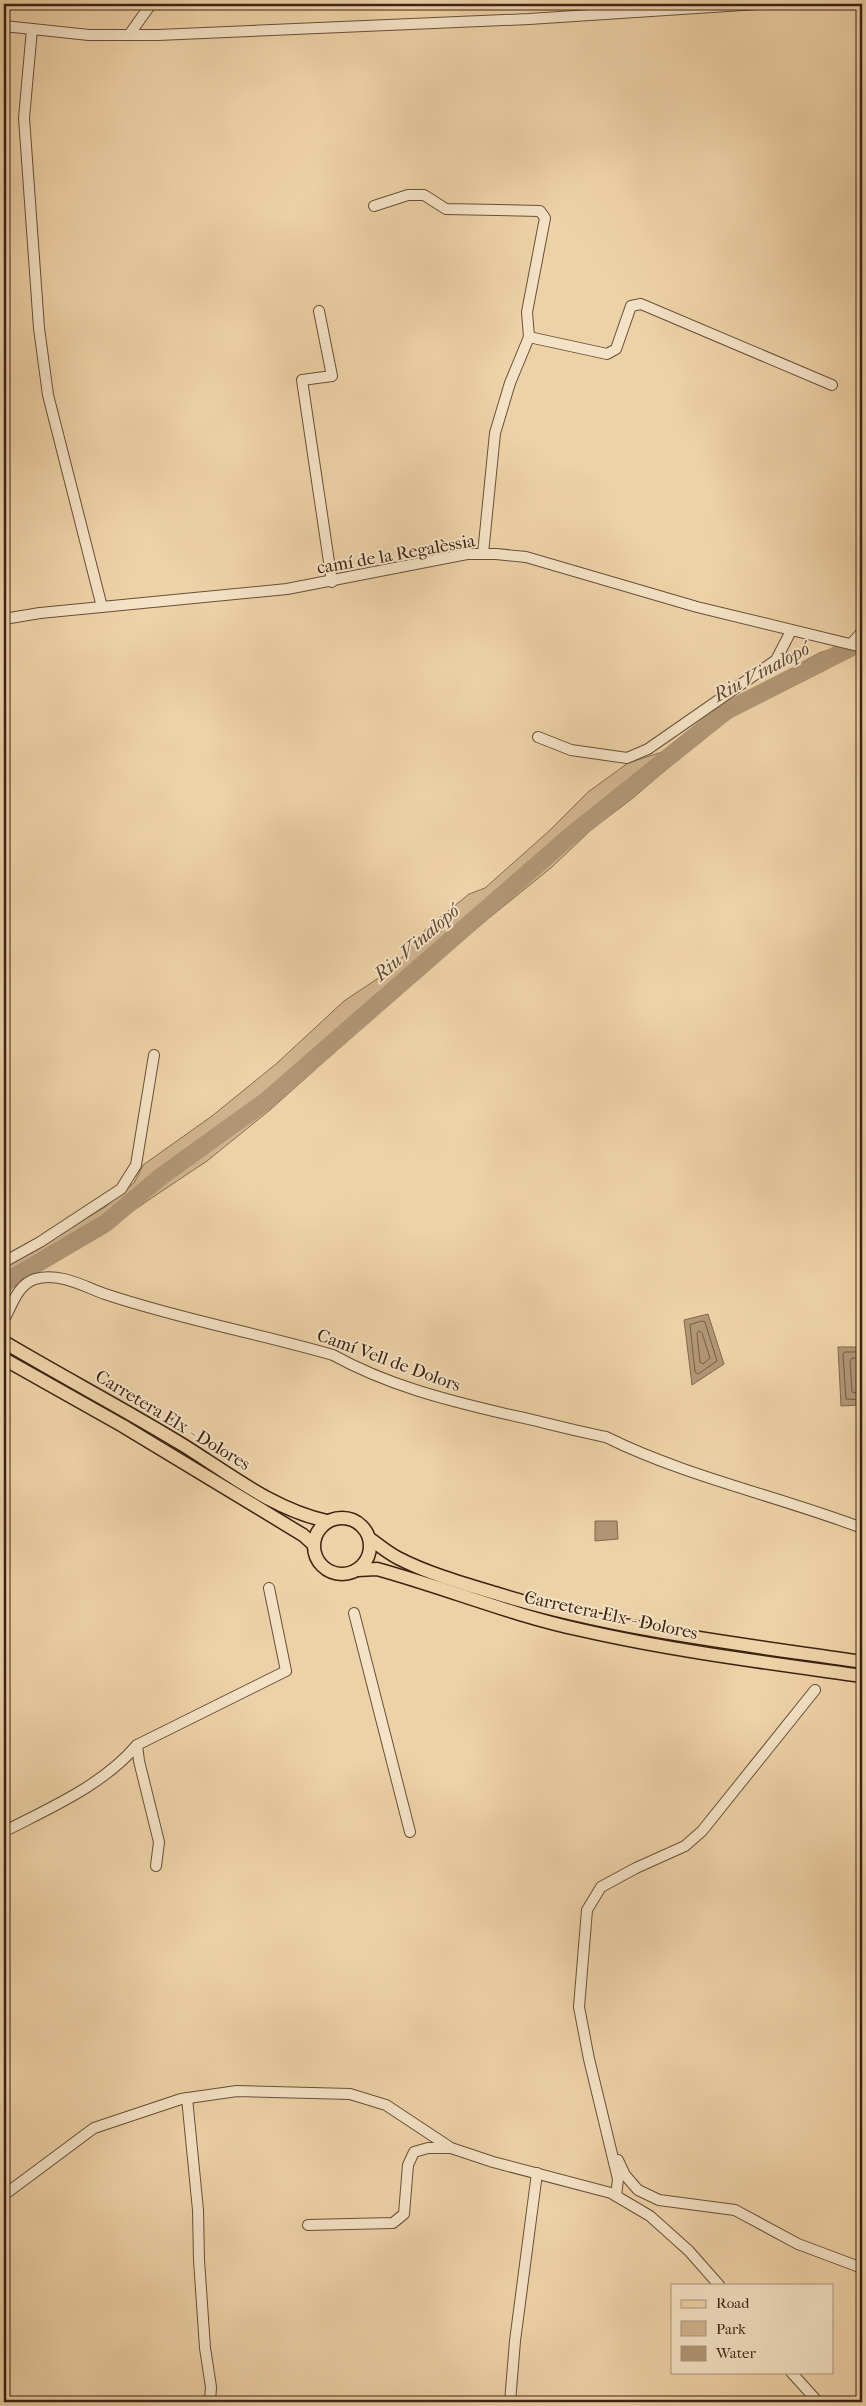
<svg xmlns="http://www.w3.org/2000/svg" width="866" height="2406" viewBox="0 0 866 2406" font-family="'IM FELL French Canon',serif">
	<rect width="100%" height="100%" fill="#eed2a7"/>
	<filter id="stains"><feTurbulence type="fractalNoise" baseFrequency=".004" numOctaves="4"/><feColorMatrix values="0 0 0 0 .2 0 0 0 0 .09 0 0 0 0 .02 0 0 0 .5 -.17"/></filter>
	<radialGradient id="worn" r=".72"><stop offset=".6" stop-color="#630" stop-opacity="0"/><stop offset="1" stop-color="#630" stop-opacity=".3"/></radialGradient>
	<path fill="#d0b48e" stroke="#866c50" d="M828 650 848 656 829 668 735 715 697 743 633 798 591 830 552 867 441 957 270 1110 207 1161 156 1195 92 1239 14 1285 4 1300V1268L105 1207 134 1183 143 1165 212 1116 276 1064 344 1001 392 969 426 929 469 894 485 888 549 831 588 792 628 763 668 750 688 731 729 703 819 653Z"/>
	<g fill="#b19675" stroke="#82684e">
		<path d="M708 1314 724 1364 692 1385 684 1320Z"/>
		<path d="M838 1347H862V1405L841 1406Z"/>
		<path d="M595 1521H617L618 1539 595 1541Z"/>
	</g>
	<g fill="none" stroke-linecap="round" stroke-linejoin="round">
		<g stroke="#765c44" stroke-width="1">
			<path d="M702 1321 705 1322 717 1361 698 1374 695 1372 690 1325Z"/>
			<path d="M699 1331 702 1333 710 1358 703 1364 700 1362 697 1334Z"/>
			<path d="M862 1352H845L843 1354 846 1399 862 1400"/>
			<path d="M862 1358H852L850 1361 852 1392 862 1394"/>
		</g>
		<path stroke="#b19675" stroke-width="18" d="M4 1283 106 1223 159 1178 266 1101 569 837 726 711 862 642"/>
		<defs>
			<g id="minor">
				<path d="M4 26 89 35H158L529 19 758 4"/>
				<path d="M32 29 24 118 39 328 48 395 102 607"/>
				<path d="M129 35 151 4"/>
				<path d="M374 206 408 195H424L446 209 540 211 545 218 527 312 529 337 510 383 495 433 483 554"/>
				<path d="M319 311 332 376 302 380 332 582"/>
				<path d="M529 337 607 354 616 349 631 306 641 304 832 385"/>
				<path d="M4 619 40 613 287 589 467 554H496L526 557 697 607 862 647"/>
				<path d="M851 644 862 632"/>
				<path d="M538 737 571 750 627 758 648 749 776 660 791 631"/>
				<path d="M4 1262 40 1242 121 1189 136 1165 154 1055"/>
				<path d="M6 1316C13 1302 19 1284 35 1279 59 1272 83 1286 105 1294 179 1319 257 1333 333 1355 387 1385 446 1400 506 1414 539 1421 572 1430 606 1437 687 1477 778 1496 862 1528"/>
				<path d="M354 1613 410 1832"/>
				<path d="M4 1825 9 1829C54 1806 104 1784 137 1745"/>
				<path d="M156 1866 159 1842 139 1761 137 1745 286 1671 269 1588"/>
				<path d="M187 2098 198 2210 199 2260 205 2348 211 2387 210 2402"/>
				<path d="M618 2160 625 2175 638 2190 659 2200 735 2210 798 2244 862 2268"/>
				<path d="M4 2195 94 2128 181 2099 237 2091 350 2094 386 2105 451 2148 493 2162 611 2193 650 2216 689 2251 719 2285"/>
				<path d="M616 2196 618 2179 589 2059 579 2007 587 1910 601 1887 636 1868 685 1846 702 1831 815 1690"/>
				<path d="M308 2225 393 2223 404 2214 408 2165 414 2152 428 2148H450"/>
				<path d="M791 2372 818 2402"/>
				<path d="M510 2402 515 2341 537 2173"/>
			</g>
			<g id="major">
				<path d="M4 1342C63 1377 124 1409 183 1445 228 1473 274 1510 327 1521"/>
				<path d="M4 1359 123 1426 303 1535 313 1544"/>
				<circle cx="342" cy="1546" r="28"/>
				<path d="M370 1539C379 1545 388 1553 398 1558 429 1574 465 1584 498 1594 616 1630 740 1644 862 1662"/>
				<path d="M357 1570 377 1569C446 1588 511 1615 581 1630 673 1651 769 1663 862 1676"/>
			</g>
		</defs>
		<use href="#minor" stroke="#684f38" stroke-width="12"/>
		<use href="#major" stroke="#3b2313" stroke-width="15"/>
		<use href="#minor" stroke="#f4e2c6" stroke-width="10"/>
		<use href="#major" stroke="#eed2a7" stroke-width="12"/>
	</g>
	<g text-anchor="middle" stroke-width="4" stroke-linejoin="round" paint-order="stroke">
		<g font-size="18" fill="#3b2313" stroke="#f4e2c6">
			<text transform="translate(396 554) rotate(-10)" y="6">camí de la Regalèssia</text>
			<text transform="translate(389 1360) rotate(20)" y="6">Camí Vell de Dolors</text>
			<text transform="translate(173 1420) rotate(31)" y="6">Carretera Elx - Dolores</text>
			<text transform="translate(611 1615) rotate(12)" y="6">Carretera Elx - Dolores</text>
		</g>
		<g font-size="19" font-style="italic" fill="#5e4630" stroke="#f4e2c6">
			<text transform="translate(761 671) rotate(-28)" y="7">Riu Vinalopó</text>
			<text transform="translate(416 942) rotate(-41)" y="7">Riu Vinalopó</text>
		</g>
	</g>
	<rect width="866" height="2406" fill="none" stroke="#eed2a7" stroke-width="20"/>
	<rect x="5" y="5" width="856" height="2396" fill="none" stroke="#3b2313" stroke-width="2.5"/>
	<rect x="10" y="10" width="846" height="2386" fill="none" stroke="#3b2313"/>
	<rect x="671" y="2284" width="162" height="90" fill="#f4e2c6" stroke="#aa967e"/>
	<rect x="681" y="2300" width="25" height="8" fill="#eed2a7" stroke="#aa967e"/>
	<text x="716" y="2308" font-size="15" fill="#3b2313">Road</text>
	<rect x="681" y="2321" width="25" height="15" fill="#d0b48e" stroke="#aa967e"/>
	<text x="716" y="2334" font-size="15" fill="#3b2313">Park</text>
	<rect x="681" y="2346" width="25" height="15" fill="#b19675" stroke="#aa967e"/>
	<text x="716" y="2358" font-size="15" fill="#3b2313">Water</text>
	<rect width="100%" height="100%" filter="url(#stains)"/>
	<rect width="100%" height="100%" fill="url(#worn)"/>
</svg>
